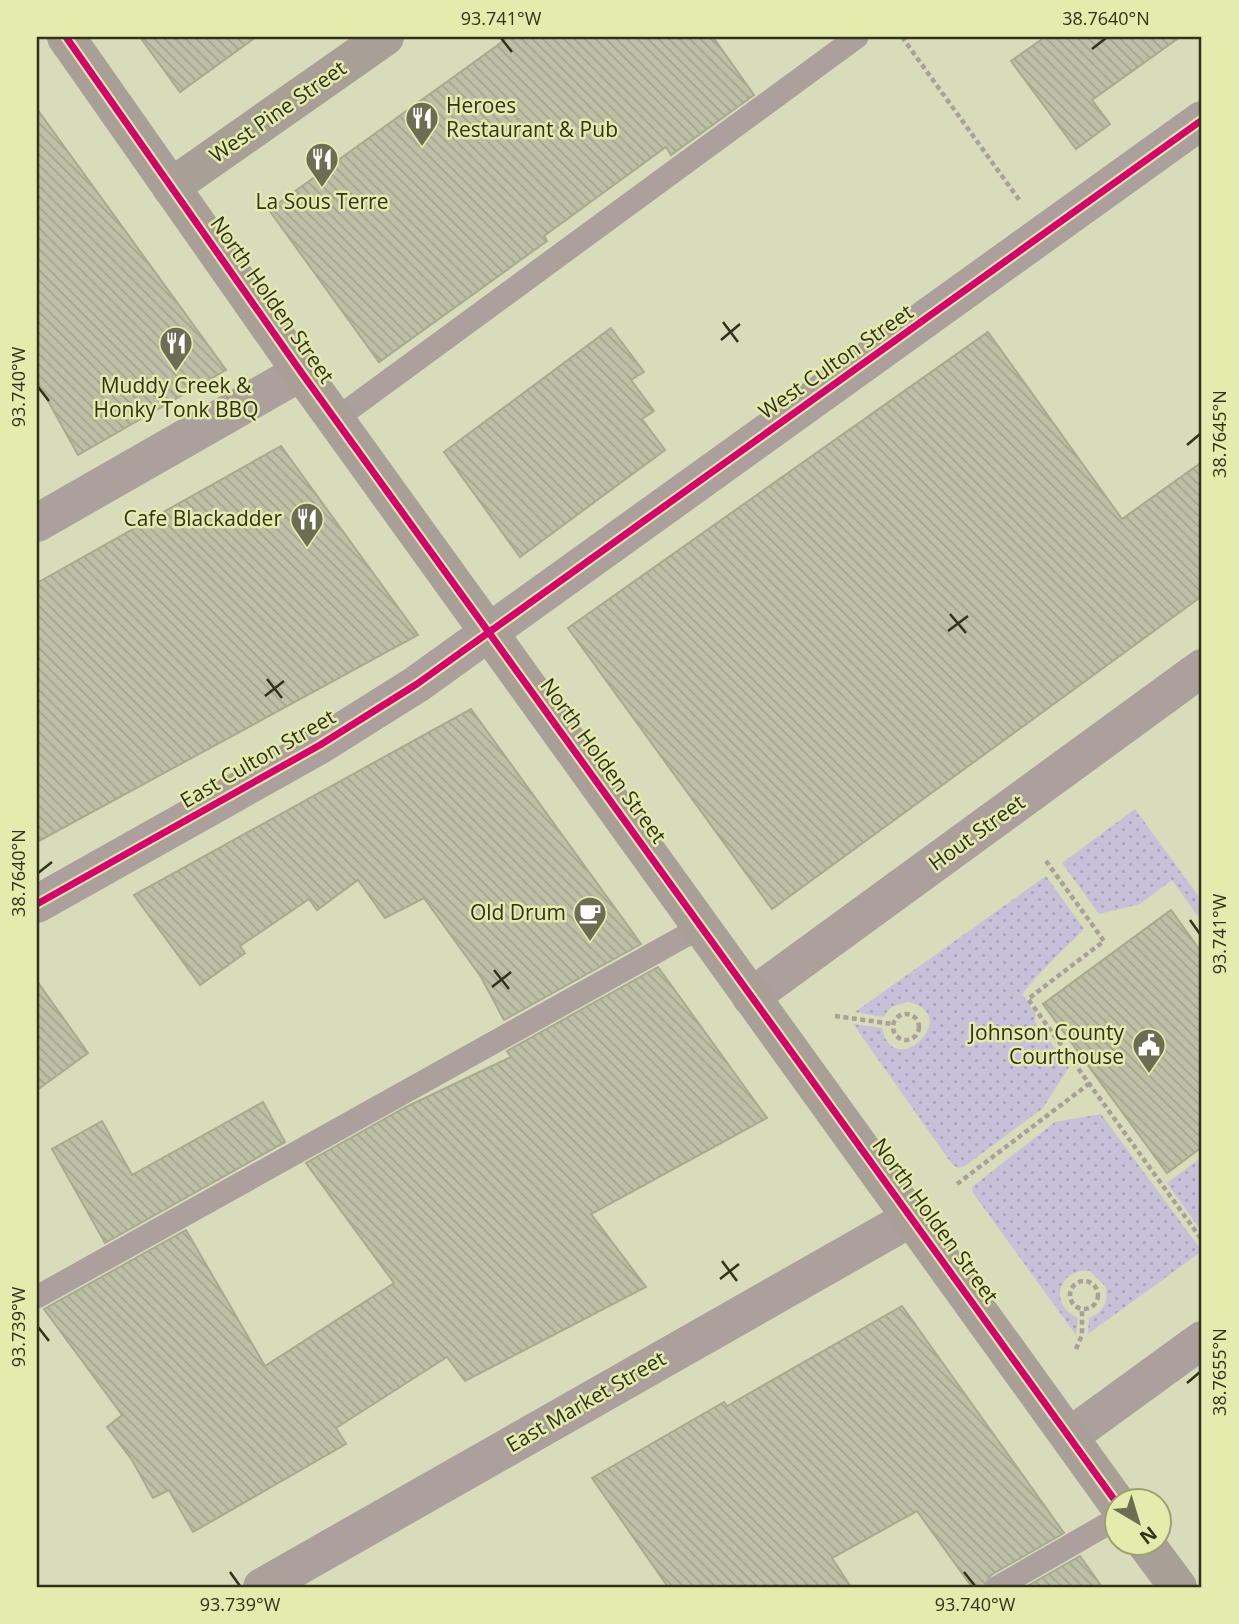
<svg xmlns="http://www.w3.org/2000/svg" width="1239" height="1624" viewBox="0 0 1239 1624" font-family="'Open Sans',sans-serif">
	<defs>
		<pattern id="grass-dots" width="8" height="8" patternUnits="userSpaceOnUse" patternTransform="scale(1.75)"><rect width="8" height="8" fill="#c6c0d9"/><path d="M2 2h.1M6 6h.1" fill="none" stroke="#aaa5ba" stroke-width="1.8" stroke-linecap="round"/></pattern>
		<pattern id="building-back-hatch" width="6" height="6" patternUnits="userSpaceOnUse" patternTransform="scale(1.75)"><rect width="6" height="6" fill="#bec0a6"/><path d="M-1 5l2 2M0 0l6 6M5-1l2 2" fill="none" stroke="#a4a58e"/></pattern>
	</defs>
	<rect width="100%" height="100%" fill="#d9dcbb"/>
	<g fill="url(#grass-dots)">
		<path d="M1135 809 1202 901V922L1172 880 1140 904 1099 914 1062 863Z"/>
		<path d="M1046 876 1084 929C1072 942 1026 984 1023 995L1036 1015 1034 1020 1069 1067 1043 1108 965 1166 958 1168 952 1164 853 1024 882 1028C894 1085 965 1012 907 1002L891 1007 883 1017 855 1012Z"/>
		<path d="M1101 1114 1202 1251 1088 1334 1089 1318C1104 1312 1108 1302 1106 1287L1090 1271C1058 1268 1048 1305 1078 1318L1076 1335 973 1193 972 1187 1055 1122Z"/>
		<path d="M1202 1157V1232L1167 1183Z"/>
	</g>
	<g fill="url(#building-back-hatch)" stroke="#a8aa90" stroke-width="2">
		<path d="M140 37H256L180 92Z"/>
		<path d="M509 37H713L754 95 671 155 666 147 544 236 547 241 379 362 269 210Z"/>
		<path d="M1045 37H1180L1092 100 1110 124 1076 149 1011 61Z"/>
		<path d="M37 109 226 370 78 455 37 381Z"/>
		<path d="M611 328 644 372 631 380 654 411 642 419 665 450 520 557 444 452Z"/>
		<path d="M988 332 1122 519 1202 462V596L772 909 568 628Z"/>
		<path d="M281 446 418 635 37 842V583Z"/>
		<path d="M471 709 641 944 504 1020 481 977 424 898 385 918 358 880 317 910 309 899 240 946 245 953 200 985 134 895Z"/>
		<path d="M1171 910 1202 953V1147L1167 1173 1043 1004Z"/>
		<path d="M658 967 767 1118 591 1214 646 1287 465 1381 447 1357 336 1428 346 1444 193 1532 169 1490 153 1498 132 1460 107 1427 122 1415 44 1309 186 1230 265 1366 394 1283 306 1163 406 1107 511 1057 507 1051Z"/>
		<path d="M37 981 88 1053 37 1090Z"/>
		<path d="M263 1102 285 1142 105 1243 52 1149 102 1121 132 1175Z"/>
		<path d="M902 1306 1064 1533 991 1575 984 1587H972L917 1511 832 1558 851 1587H668L592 1478 724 1402 727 1406Z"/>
		<path d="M1080 1556 1102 1587H1026Z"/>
	</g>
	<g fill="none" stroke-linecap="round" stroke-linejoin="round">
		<g stroke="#a8a099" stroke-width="4.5" stroke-dasharray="5 3.5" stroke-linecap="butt">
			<path d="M902 37 1020 201"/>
			<path d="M1046 861 1104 941 1028 999 1202 1240"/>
			<circle cx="906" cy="1027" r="13"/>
			<path d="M835 1016 893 1024"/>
			<path d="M957 1184 1090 1083"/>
			<circle cx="1084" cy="1295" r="14"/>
			<path d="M1076 1349 1082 1335V1309"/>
		</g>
		<g stroke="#aba09c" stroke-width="23">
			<path d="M336 419 857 37"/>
			<path d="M37 1297 701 927"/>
			<path d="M998 1587 1116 1519"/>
		</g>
		<g stroke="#aba09c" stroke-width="38">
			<path d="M37 523 301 372"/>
			<path d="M37 904 320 745 417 684 1202 120"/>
			<path d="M751 997 1202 668"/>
			<path d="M1070 1436 1202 1340"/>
			<path d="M262 1587 911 1218"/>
		</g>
		<g stroke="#a89f96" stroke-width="38">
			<path d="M66 37 301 372 1116 1502"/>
			<path d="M171 187 385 37"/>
			<path d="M1146 1544 1178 1587"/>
		</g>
		<defs>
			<g id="cycleway">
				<path d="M66 37 301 372 1116 1502"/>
				<path d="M37 904 320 745 417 684 1202 120"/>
			</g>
		</defs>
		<use href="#cycleway" stroke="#e5eaad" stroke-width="11"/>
		<use href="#cycleway" stroke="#d6006c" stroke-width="7"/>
	</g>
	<path fill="none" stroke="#30321a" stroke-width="2.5" d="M501 38 512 52M1092 49 1106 38M723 322 738 342M721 340 740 324M38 387 49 401M1187 445 1200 434M950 614 966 633M948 631 968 616M267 679 282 698M265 696 284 681M38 873 52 862M1190 920 1200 934M494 970 509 989M492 987 511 972M722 1261 737 1281M720 1279 739 1264M38 1327 49 1341M1187 1383 1200 1372M230 1572 240 1586M964 1572 975 1586"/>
	<defs>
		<symbol id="restaurant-pin" viewBox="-11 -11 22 30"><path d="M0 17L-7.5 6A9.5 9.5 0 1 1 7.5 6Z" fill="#6b6e52" stroke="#e5eaad"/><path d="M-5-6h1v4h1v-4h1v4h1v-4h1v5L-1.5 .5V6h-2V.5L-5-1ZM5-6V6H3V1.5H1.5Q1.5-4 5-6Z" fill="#fff"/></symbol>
		<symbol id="cafe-pin" viewBox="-11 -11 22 30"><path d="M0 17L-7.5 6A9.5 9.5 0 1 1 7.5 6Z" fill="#6b6e52" stroke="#e5eaad"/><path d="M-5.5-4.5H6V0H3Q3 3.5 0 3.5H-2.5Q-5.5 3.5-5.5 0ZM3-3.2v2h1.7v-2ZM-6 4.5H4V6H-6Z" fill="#fff"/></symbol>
		<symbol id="civic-pin" viewBox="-11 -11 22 30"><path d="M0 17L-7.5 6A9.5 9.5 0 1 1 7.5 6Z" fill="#6b6e52" stroke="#e5eaad"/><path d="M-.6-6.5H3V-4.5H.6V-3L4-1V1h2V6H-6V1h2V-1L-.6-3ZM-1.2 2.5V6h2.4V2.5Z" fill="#fff"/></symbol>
	</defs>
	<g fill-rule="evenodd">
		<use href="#restaurant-pin" x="403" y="99" width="38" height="52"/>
		<use href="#restaurant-pin" x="303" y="140" width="38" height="52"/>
		<use href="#restaurant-pin" x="157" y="324" width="38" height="52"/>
		<use href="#restaurant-pin" x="288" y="500" width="38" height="52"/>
		<use href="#cafe-pin" x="571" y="894" width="38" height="52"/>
		<use href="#civic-pin" x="1130" y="1026" width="38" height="52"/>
	</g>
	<g text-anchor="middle" stroke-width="5" stroke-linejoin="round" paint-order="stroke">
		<g font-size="21" fill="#30321a" stroke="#e5eaad" text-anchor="end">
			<text x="446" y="113" text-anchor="start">Heroes<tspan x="446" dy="24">Restaurant &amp; Pub</tspan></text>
			<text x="322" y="209" text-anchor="middle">La Sous Terre</text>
			<text x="176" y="393" text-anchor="middle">Muddy Creek &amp;<tspan x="176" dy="24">Honky Tonk BBQ</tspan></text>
			<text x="282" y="526">Cafe Blackadder</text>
			<text x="566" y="920">Old Drum</text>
			<text x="1124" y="1040">Johnson County<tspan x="1124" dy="24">Courthouse</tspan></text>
		</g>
		<g font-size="21" fill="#30321a" stroke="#e5eaad">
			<text transform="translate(278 112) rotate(-35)" y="7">West Pine Street</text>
			<text transform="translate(272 300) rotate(55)" y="7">North Holden Street</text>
			<text transform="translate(836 362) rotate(-35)" y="7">West Culton Street</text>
			<text transform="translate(258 759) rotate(-30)" y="7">East Culton Street</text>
			<text transform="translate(603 761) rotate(54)" y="7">North Holden Street</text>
			<text transform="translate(977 833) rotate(-36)" y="7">Hout Street</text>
			<text transform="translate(935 1221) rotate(54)" y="7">North Holden Street</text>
			<text transform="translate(586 1402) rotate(-30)" y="7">East Market Street</text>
		</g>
	</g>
	<rect width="1239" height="1624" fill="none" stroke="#e5eaad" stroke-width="77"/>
	<g transform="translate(1138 1522) rotate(142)"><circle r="33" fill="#e5eaad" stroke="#9da072" stroke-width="2"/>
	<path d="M0-5L12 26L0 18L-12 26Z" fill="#6b6e52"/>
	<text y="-10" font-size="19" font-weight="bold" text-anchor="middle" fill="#30321a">N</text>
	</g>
	<rect x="38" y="38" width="1162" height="1548" fill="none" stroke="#30321a" stroke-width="2.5"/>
	<g font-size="18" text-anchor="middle" fill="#30321a">
		<text x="501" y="25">93.741°W</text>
		<text x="1106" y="25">38.7640°N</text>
		<text transform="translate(19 387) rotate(-90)" y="6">93.740°W</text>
		<text transform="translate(1220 434) rotate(-90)" y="6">38.7645°N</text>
		<text transform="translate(19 873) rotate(-90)" y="6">38.7640°N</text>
		<text transform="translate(1220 934) rotate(-90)" y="6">93.741°W</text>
		<text transform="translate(19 1327) rotate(-90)" y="6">93.739°W</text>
		<text transform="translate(1220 1372) rotate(-90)" y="6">38.7655°N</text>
		<text x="240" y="1611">93.739°W</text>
		<text x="975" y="1611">93.740°W</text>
	</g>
</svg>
